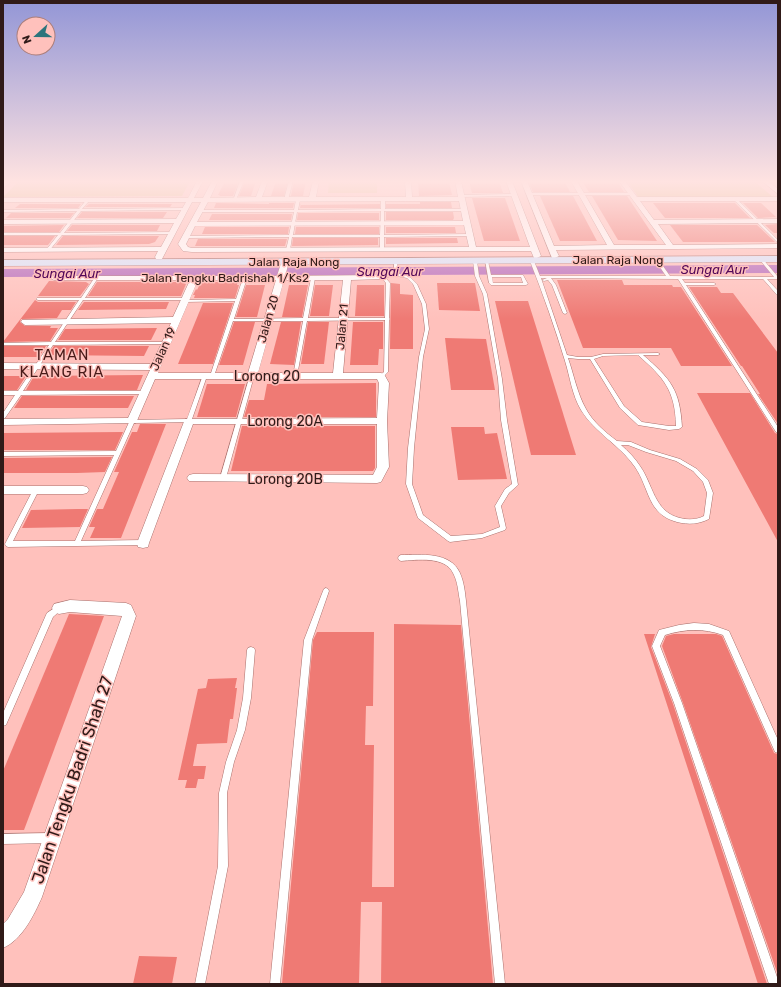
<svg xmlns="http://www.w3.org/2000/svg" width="781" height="987" viewBox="0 0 781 987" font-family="Rubik,sans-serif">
	<rect width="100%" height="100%" fill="#ffc1bc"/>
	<g fill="#d9b872">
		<path d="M19 181H190L182 196 3 197Z"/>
		<path d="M329 181H377V193H328Z"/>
		<path d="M627 181H754L773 197 639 198Z"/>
	</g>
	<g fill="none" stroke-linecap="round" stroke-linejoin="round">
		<path fill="#b569bb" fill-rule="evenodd" d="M778 265V273L3 277V269Z"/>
	</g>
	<g fill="#ef7a74">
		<path d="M225 181H239L233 196H219L220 195H218Z"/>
		<path d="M245 181H256L251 196H239Z"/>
		<path d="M276 181H288L284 196H271Z"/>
		<path d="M294 181H306L303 196H291Z"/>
		<path d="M418 181H449L452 195 419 196Z"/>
		<path d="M469 181H499L503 193H472Z"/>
		<path d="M528 181H564L570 192H533Z"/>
		<path d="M582 181H617L624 192H589Z"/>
		<path d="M540 196H573L597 241H560Z"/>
		<path d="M592 196H627L657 241 618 240Z"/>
		<path d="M472 198H505L520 241H484Z"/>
		<path d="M420 202H451L452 208H386V204H420Z"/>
		<path d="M216 203 269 204V203H294L293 208H214Z"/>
		<path d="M301 203V205L380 204V208H300Z"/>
		<path d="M653 203H735L750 218H665Z"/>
		<path d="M743 203H761L776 217 758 218Z"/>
		<path d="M20 204H81L78 208H15Z"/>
		<path d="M89 204H172L170 207H85Z"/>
		<path d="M82 212H167L163 218H77Z"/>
		<path d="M386 212H453L454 218 453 220H386Z"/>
		<path d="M11 213H74L70 218H6Z"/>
		<path d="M298 213H379V220H297Z"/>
		<path d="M212 214H292L291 220H209Z"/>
		<path d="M778 224V233H774L765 225Z"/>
		<path d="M64 225 59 232H3V226Z"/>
		<path d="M72 225H160L157 231H67Z"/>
		<path d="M670 225H757L775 242H683Z"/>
		<path d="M205 227H289L288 234H202Z"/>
		<path d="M296 227H379V234H295Z"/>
		<path d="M386 227H455L456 233H386Z"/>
		<path d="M3 236H55L48 245H3Z"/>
		<path d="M63 236H159L155 242 149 244 56 245Z"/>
		<path d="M293 238H378V245L292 246Z"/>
		<path d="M386 238H457L458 243 386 244Z"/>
		<path d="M198 239H287L285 246H195Z"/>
		<path d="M557 280H622L624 285H672L673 287H681L732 366H681L671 348H583Z"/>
		<path d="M49 281 86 282 89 284 80 296H38Z"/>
		<path d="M97 282H181L186 284 181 296H88Z"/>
		<path d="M205 282H238L237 285H239L235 298H194L195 295H193L196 289 197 290 200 284Z"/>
		<path d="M391 283 400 284V294L413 295V349H390Z"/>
		<path d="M437 283H475L480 311 439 310Z"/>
		<path d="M246 285H265L257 317H236Z"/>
		<path d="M289 285H308L302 317H282Z"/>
		<path d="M315 285H333L329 316H310Z"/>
		<path d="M357 285H384V316H355Z"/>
		<path d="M689 287H717L721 293H733L778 353V424L758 394H760L742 366H741Z"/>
		<path d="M35 300 38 302H76L71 310H62L57 318 21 319 20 322 25 326H51L50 328H58L50 341 3 342Z"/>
		<path d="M495 301H528L576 455H531Z"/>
		<path d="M84 302H169L166 309 78 310Z"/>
		<path d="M203 303H233L213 364H178Z"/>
		<path d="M234 322H255L243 365H219Z"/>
		<path d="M281 322H301L294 365 270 364Z"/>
		<path d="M308 322H329L324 364H301Z"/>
		<path d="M353 322H383V349H379L378 365H350Z"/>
		<path d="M157 328 151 340H58L65 329Z"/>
		<path d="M445 338 486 339 495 390H451Z"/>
		<path d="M3 346H46L39 357H3Z"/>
		<path d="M54 346H149L144 356 48 355Z"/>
		<path d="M143 375 137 390H26L34 376Z"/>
		<path d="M3 376H26L17 390H3Z"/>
		<path d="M376 383V417H244L249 400H264L267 384Z"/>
		<path d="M207 384H245L236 417H197Z"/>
		<path d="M697 393H750L775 433 778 434V542Z"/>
		<path d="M22 396H134L128 408H14Z"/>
		<path d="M140 424H166L121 538H90L95 527H89L97 509H103L119 472H114L132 432H137Z"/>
		<path d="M242 426H375V468L373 471H231Z"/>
		<path d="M451 427H484L485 434 497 433 507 479 458 480Z"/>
		<path d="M123 432 115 450H3V433Z"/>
		<path d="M3 457V458L112 457 105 472 77 473H3Z"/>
		<path d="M77 509H88L80 527 22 528 31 510Z"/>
		<path d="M69 614 104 616 24 830H3V771Z"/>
		<path d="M394 624 461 625 493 984H381L382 902H361L359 984H282L313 640 317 632H374L373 706H366L365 745H374L372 887H394Z"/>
		<path d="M644 634H655L651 647 673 704 767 984H758Z"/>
		<path d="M674 634H716L722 636 774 753 778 754V975L683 703 662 646 666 636Z"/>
		<path d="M237 678 235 688H237L233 719H230L227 743 197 744 193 766H206L204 779H198L196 788H185L187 780H178L198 689 206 688 208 679Z"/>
		<path d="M139 956 177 957 172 984H133Z"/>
	</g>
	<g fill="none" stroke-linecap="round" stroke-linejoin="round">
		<defs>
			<g id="lane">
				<path d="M240 181H244L236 200 233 201Z"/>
				<path d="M289 181H293L288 200 286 201 284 200Z"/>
				<path d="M530 193H631L633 194 631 195H529L528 194Z"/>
				<path d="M514 194 516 195 515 196 461 197 459 196 461 195Z"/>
				<path d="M734 198H736L778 240V243L734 200Z"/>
				<path d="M87 199 90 200 82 209 184 208 186 209 184 210 81 211 64 233 173 232 174 233 172 234 62 235 49 251H48L46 250 58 235H3V233H60L77 211 3 212V210L79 209Z"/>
				<path d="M298 199 300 200 298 210 381 209V200L383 199 385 200V209H464L466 210 465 211H384V235L470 234 472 235 470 236 384 237V249L382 250 380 249V237H292L290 250 288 251 286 250 289 237 186 238 184 237 186 236 289 235 294 212H200L198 211 200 210H294L296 200ZM381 211 380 235H293L297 212Z"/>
				<path d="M760 258H762L778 277V279H767L778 291V295H777L763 279H682L685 283H714L716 284 714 285H686L778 427V433L776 432 678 279 551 278 556 285 567 313 565 314 563 313 552 285 548 280 544 281 542 280 547 278H541L567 355 578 357H591L603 354 658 353 660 354 658 355H643C671 379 680 390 682 427L679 429 669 430 638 425 620 408 590 359H578L568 358C574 375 577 393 586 409 593 422 605 432 617 441L631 442 650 450 680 459 697 469 708 480 713 493 709 519C699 524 689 525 677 522 647 514 650 489 635 467 620 445 595 433 581 410 572 395 570 377 565 361 555 328 543 294 530 261L532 260 534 261 540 276H666L655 260 657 259H658L670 276 774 277 760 260ZM638 355C664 378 675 390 676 426H669L642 422 624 406 594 359 603 356ZM621 445H628L646 452 676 461 693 471 703 482 707 493 704 516C696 520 688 520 680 518 654 512 653 484 640 466 635 458 628 451 621 445Z"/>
				<path d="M394 260 397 261 398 272 399 274 409 276 417 284 426 304 429 329 423 357 414 448 412 484 423 515 451 536 482 534 500 527 495 506 505 489 512 484 501 420 498 379 487 316 483 294 475 276 473 261 475 260 477 261 479 276 487 294 491 316 502 379 507 420 518 485 509 493 501 506 506 528 505 530 482 538 450 542 448 541 418 518 406 484 408 448 419 357 425 329 422 304 413 284 407 278 397 276 394 272Z"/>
				<path d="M485 260 488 261 491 275H523L528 284 526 285H491L489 283ZM492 277H521L523 283H493Z"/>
				<path d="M382 276H384L390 283 389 318 390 319 389 320 388 372 383 377H379V376L384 372 385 320 307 321 297 376 295 377 293 376 303 321H233L214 376 212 377 210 376 235 301 185 302H184L183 300H83L55 342H166L168 343 166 344 53 345 23 391H144L146 392V394L21 395 5 418 3 419V413L15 395H3V391H18L49 345H3V343L51 342 79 300H38L36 299 37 298H81L95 277H96L98 278 85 298H187L188 300 236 299 243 278 245 277 247 278 234 319 303 318 311 278 313 277 315 278 308 318H385L386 283 381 277Z"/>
				<path d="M203 375H207V376L191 422 134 423 81 541 143 540 145 541 146 543 145 545 8 547 6 546 5 544 33 490 36 488 39 490 13 541H75L114 455 3 456V452L116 451 130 420 187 419Z"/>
				<path d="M250 375H254V376L226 478 223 480 220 478Z"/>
				<path d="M401 555C421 555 450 551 460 573 464 582 465 592 466 601L505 984H495L460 601C458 592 458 582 453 573 445 556 417 560 401 561L399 560 398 558 399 556Z"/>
				<path d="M326 588 328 589 329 591 312 640 280 984H270L304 640 323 591 324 589Z"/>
				<path d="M59 605 61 606 63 608 61 610 53 617 6 725 3 726V713L46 615 47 613Z"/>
				<path d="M694 623 709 624 729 631 778 740V753L775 752 723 635C703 628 685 629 665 635L660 646 682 703 778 980V984H769L674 703 652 646 659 630 679 625Z"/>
				<path d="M251 647 254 648 255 650 251 698 245 730 234 762 227 793 228 866 205 984H195L218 866 219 793 226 762 237 730 243 698 247 650 248 648Z"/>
				<path d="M51 833 54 835 56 838 54 841 51 843 3 844V834Z"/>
			</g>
			<g id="street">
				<path d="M6 181H12L3 188V183Z"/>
				<path d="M197 181H203L194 198H203L212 181H218L210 198 256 197 262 181H268L262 197H309L313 181H319L316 197H406L405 181H411L412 197H458L455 181H461L476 247H530L506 181H512L541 256 537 258H534L531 251 192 252 183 251 178 244 201 202H192L162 259H156L155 257 158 251 3 252V248L161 247 174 223 3 224V220L176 219 186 202H3V198H188ZM406 201H459L463 221 197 222 208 202ZM464 225 469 247 192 248 188 247 186 244 195 226Z"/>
				<path d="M521 181H527L554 246 607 245 571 181H577L614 245H666L619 181H625L637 197H778V201H640L654 220 778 219V223L658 224 673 245 778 244V248L556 250 559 256 555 258H552Z"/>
				<path d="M762 181H768L778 189V194Z"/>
				<path d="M282 260H285L289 262 285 276 382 275 396 270 400 272 383 279 351 280 343 373H381L384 374 389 383 387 421 389 467 381 482 377 483 189 481 187 478 189 475 193 474 373 475 377 467V424H193L149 543 148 547 143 548 138 547 137 543 185 419 377 418 379 383 377 379H155L136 423 3 425V419L128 418 150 370 3 369V363L152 364 171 323 25 325 21 322 22 320 173 317 190 280H54L50 278 51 276H277ZM198 280H276L248 373H158ZM284 280H343L333 373H258Z"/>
				<path d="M3 486H83L87 487 89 490 87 493 83 494H3Z"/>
				<path d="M70 600 126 603 131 605 136 616 42 897C34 915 22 940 3 948V924L8 919 24 892 122 616 70 612 59 614 54 612 52 608 54 604Z"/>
			</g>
			<path id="secondary" d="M778 256V262L3 266V260Z"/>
		</defs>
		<use href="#lane" stroke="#aa726e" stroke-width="1"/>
		<use href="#street" stroke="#aa726e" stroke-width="1"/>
		<use href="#secondary" stroke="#aa726e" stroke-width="1"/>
		<use href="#lane" fill="#fff" fill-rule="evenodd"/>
		<use href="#street" fill="#fff" fill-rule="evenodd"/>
		<use href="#secondary" fill="#dae5fc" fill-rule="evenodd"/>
	</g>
	<linearGradient id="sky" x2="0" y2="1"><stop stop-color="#9396d6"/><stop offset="0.57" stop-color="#ffe3e1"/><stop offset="1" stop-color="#ffe3e1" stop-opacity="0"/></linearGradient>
	<rect width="781" height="319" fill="url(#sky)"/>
	<g text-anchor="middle" stroke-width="3" stroke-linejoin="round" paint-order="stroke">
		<g font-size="12" fill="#301a18" stroke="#ffc1bc">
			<text x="618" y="264">Jalan Raja Nong</text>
			<text x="294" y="266">Jalan Raja Nong</text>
			<text x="225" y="282">Jalan Tengku Badrishah 1/Ks2</text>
			<text transform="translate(268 319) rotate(-74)" y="4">Jalan 20</text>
			<text transform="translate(342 327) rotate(-85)" y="4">Jalan 21</text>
			<text transform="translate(163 349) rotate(-66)" y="4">Jalan 19</text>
		</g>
		<g font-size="13" font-style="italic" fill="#530859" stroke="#ffc1bc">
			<text x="714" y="274">Sungai Aur</text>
			<text x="390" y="276">Sungai Aur</text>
			<text x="67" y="278">Sungai Aur</text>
		</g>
		<g font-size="14" fill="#301a18" stroke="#ffc1bc">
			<text x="267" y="381">Lorong 20</text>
			<text x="285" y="426">Lorong 20A</text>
			<text x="285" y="484">Lorong 20B</text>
		</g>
		<g font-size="15" letter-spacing="1" fill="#491b19" stroke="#ffc1bc">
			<text x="62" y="360">TAMAN<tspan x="62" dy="17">KLANG RIA</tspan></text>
		</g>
		<g font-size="17" fill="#301a18" stroke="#ffc1bc">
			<text transform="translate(72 780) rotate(-71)" y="6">Jalan Tengku Badri Shah 27</text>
		</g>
	</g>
	<rect width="781" height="987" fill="none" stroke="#301a18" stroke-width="8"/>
	<g transform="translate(36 36) rotate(249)"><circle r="19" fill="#ffc1bc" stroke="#ac7e7a"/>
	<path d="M0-3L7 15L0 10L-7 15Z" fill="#2c757c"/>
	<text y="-6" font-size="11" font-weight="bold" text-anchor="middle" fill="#301a18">N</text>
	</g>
</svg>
